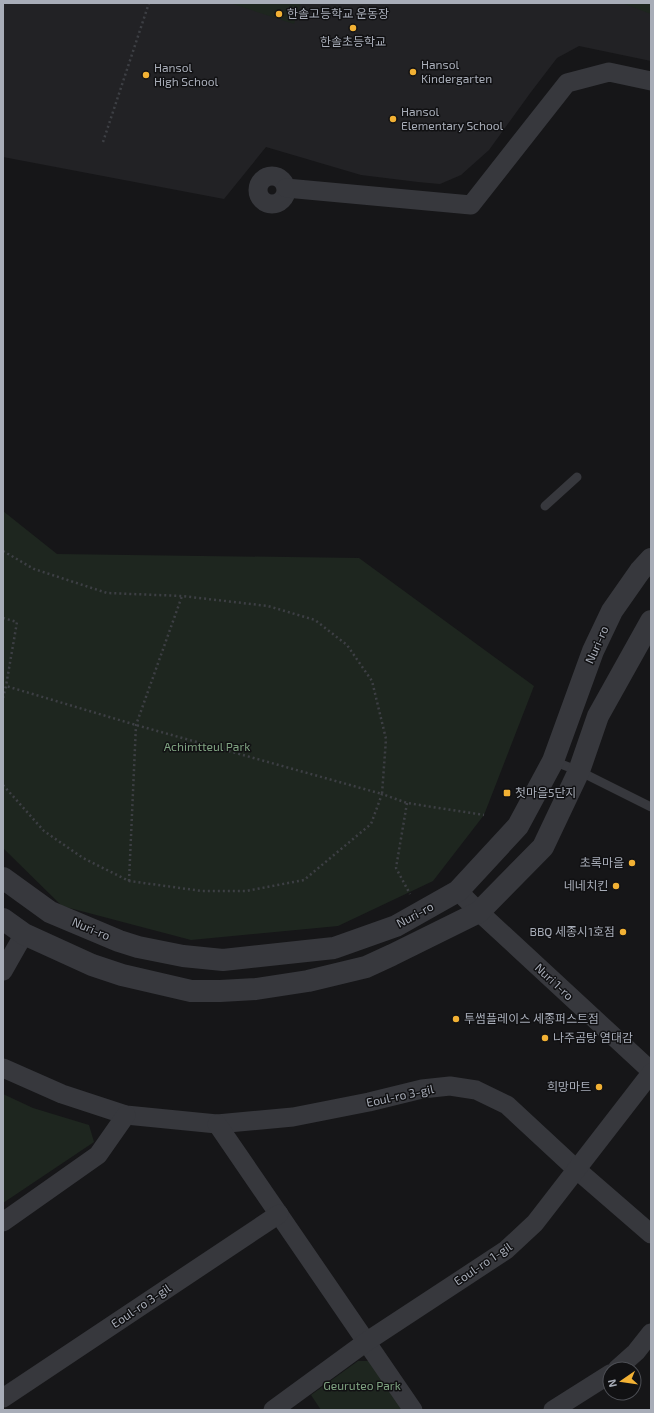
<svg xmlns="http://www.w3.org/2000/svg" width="654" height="1413" viewBox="0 0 654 1413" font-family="'Exo 2','Noto Sans KR',sans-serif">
	<rect width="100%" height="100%" fill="#161618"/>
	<path fill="#222225" d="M3 3H651V61L579 46 557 58 531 92 489 150 461 175 440 184 418 182 361 175 266 147 224 199 3 157Z"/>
	<g fill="#1e261f">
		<path d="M230 3H301L294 24Z"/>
		<path d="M622 3H651V14Z"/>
		<path d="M3 511 57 554 359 558 534 686 484 815 433 881 338 926 191 940 62 906 3 848Z"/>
		<path d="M3 1094 33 1108 89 1125 94 1142 3 1203Z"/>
		<path d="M358 1361H372L406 1410H321L311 1395Z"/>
	</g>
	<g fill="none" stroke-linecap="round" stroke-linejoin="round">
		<g stroke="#3d3f44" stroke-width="2.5" stroke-dasharray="2 3" stroke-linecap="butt">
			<path d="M103 142 149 3"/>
			<path d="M3 551 34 569 107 593 182 596 268 606 315 620 347 645 372 681 386 739 382 794 136 725 6 686"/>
			<path d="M3 618 17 622 6 686 3 698"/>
			<path d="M3 785 44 831 83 858 129 881 202 891H246L304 880 371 824 382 794 407 803 484 815"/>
			<path d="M407 803 396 868 410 894"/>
			<path d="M129 881 136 725 182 596"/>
		</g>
		<g stroke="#37383d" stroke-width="9">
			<path d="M545 506 577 477"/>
			<path d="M553 761 579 771 651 807"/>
		</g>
		<g stroke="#37383d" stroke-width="19">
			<circle cx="272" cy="190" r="14"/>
			<path d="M286 188 471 205 567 83 609 72 651 81"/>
			<path d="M458 891 479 912 651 1071"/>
			<path d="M3 971 24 934"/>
			<path d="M3 1068 62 1094 126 1115 217 1124 293 1117 369 1102 422 1089 450 1086 476 1090 507 1105 576 1169 651 1234"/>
			<path d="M217 1124 413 1410"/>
			<path d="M3 1222 98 1155 126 1115"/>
			<path d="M617 1369 636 1352 651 1333"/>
			<path d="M3 1398 279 1214"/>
			<path d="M273 1410 366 1342 506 1250 535 1223 651 1073"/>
			<path d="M553 1410 610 1374"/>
		</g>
		<g stroke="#37383d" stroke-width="22">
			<path d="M3 878 50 912 119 941 138 947 183 956 223 960 334 948 396 926 458 891 518 826 553 761 593 651 612 611 640 571 651 559"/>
			<path d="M3 919 24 934 92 965 122 975 191 991H220L256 989 308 981 366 967 392 955 479 912 543 847 579 771 598 716 651 621"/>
		</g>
	</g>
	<g fill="#f2b134" stroke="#111113" stroke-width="1.5">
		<circle cx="279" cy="14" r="4"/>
		<circle cx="353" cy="28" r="4"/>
		<circle cx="413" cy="72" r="4"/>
		<circle cx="146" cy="75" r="4"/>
		<circle cx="393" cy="119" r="4"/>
		<rect x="503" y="789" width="8" height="8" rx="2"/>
		<circle cx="632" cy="863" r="4"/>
		<circle cx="616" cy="886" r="4"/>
		<circle cx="623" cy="932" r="4"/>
		<circle cx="456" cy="1019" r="4"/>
		<circle cx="545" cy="1038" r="4"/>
		<circle cx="599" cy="1087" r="4"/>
	</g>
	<g text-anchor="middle" stroke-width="3" stroke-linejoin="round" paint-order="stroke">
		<g font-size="12" fill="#a8adb8" stroke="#111113" text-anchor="start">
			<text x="287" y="18">한솔고등학교 운동장</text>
			<text x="353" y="46" text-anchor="middle">한솔초등학교</text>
			<text x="421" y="69">Hansol<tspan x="421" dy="14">Kindergarten</tspan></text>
			<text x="154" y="72">Hansol<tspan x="154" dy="14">High School</tspan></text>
			<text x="401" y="116">Hansol<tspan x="401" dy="14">Elementary School</tspan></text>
			<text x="515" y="797">첫마을5단지</text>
			<text x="624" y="867" text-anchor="end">초록마을</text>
			<text x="608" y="890" text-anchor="end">네네치킨</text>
			<text x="615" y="936" text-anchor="end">BBQ 세종시1호점</text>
			<text x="464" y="1023">투썸플레이스 세종퍼스트점</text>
			<text x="553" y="1042">나주곰탕 염대감</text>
			<text x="591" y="1091" text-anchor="end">희망마트</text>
		</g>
		<g font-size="12" fill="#a8adb8" stroke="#111113">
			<text transform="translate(597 645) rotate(-66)" y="4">Nuri-ro</text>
			<text transform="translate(415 915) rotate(-28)" y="4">Nuri-ro</text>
			<text transform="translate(91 929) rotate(23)" y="4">Nuri-ro</text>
			<text transform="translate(554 982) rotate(43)" y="4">Nuri 1-ro</text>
			<text transform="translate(400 1096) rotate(-12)" y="4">Eoul-ro 3-gil</text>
			<text transform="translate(483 1264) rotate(-34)" y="4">Eoul-ro 1-gil</text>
			<text transform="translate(141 1306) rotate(-34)" y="4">Eoul-ro 3-gil</text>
		</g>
		<g font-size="12" fill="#7fa381" stroke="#111113">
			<text x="207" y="751">Achimtteul Park</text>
			<text x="362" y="1390">Geuruteo Park</text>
		</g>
	</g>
	<rect width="654" height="1413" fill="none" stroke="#a8adb8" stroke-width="8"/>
	<g transform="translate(622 1381) rotate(257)"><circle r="19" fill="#111113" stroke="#4d4f55"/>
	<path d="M0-3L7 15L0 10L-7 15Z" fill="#f2b134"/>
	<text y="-6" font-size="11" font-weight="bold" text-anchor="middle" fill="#a8adb8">N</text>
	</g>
</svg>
